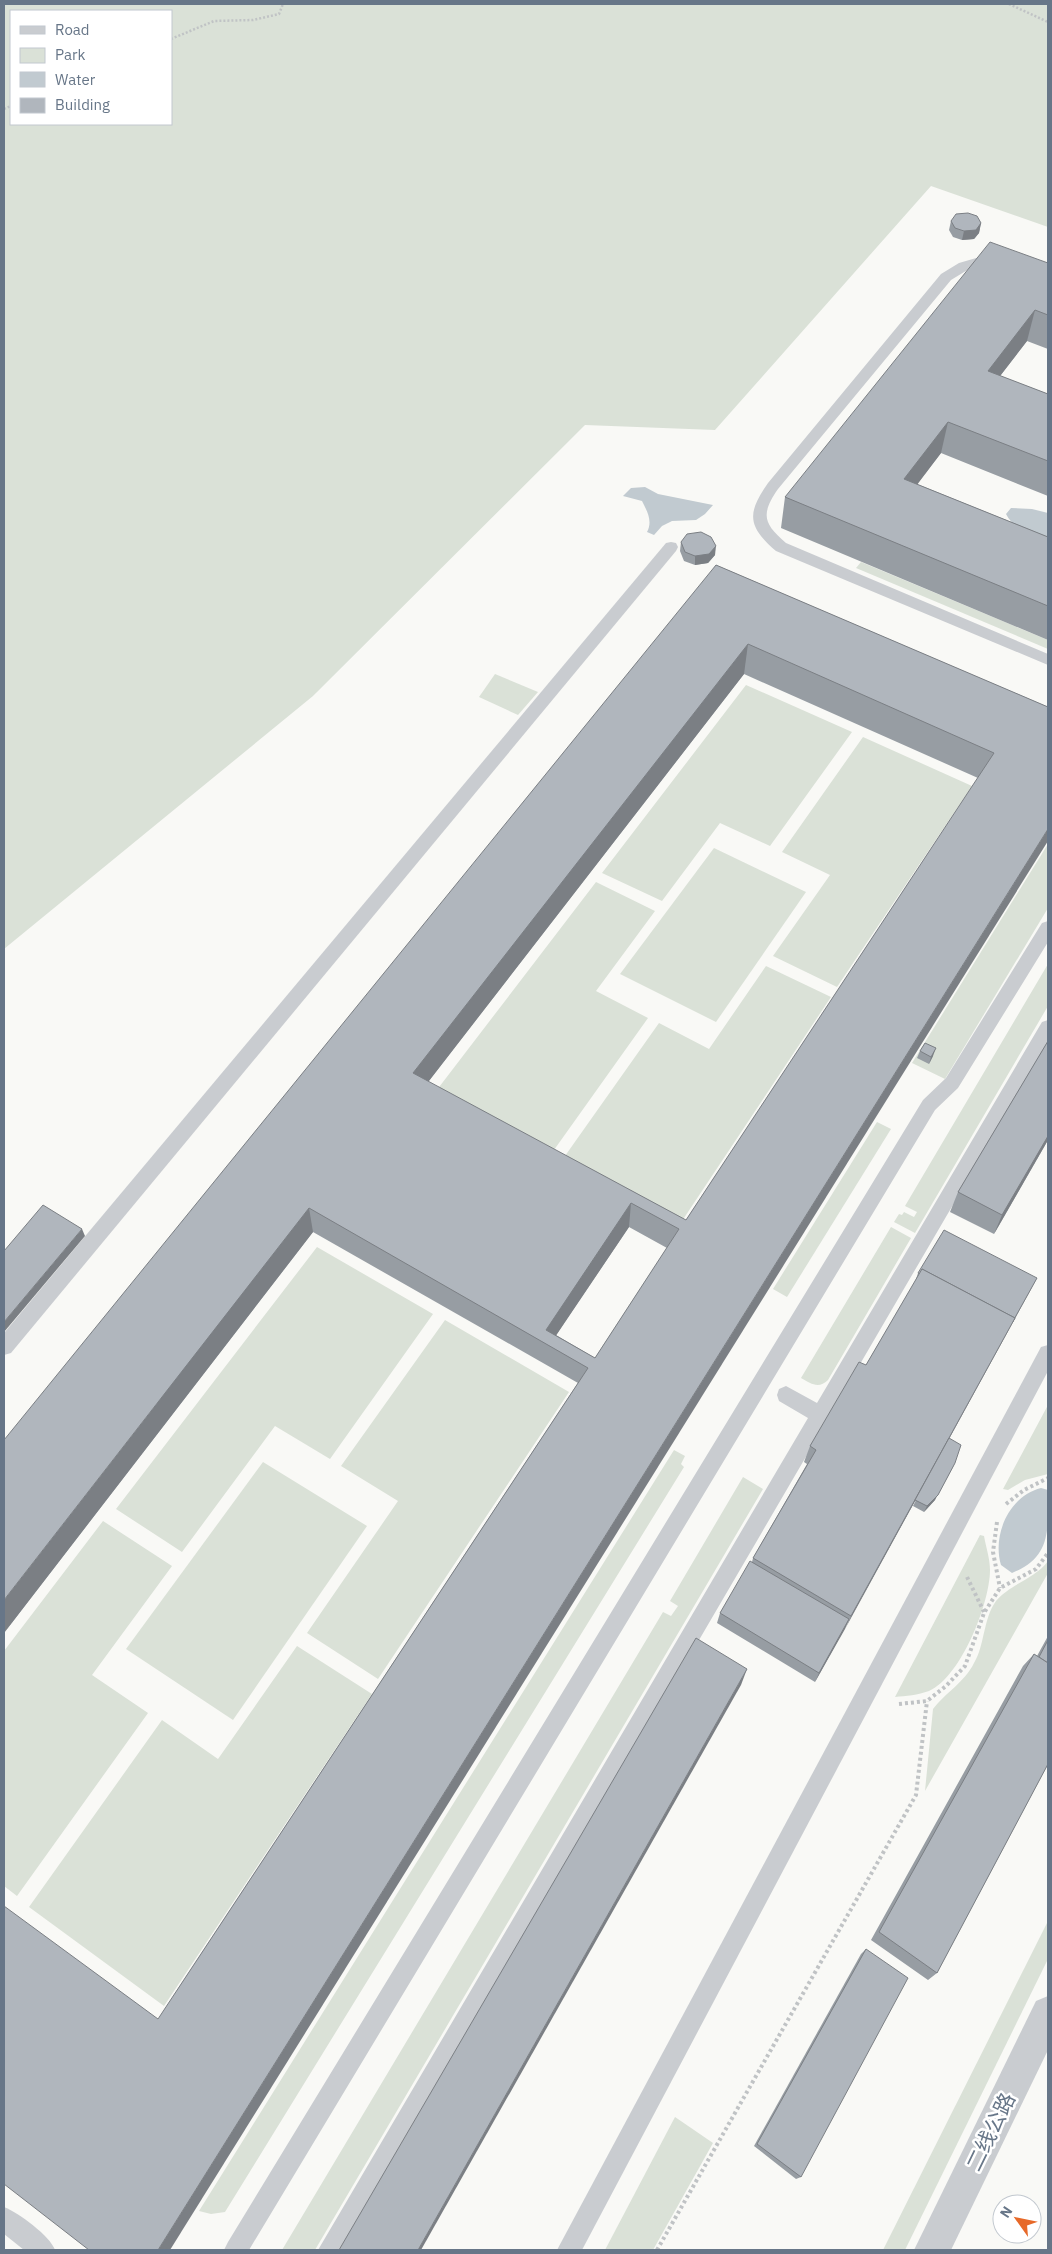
<svg xmlns="http://www.w3.org/2000/svg" width="1052" height="2254" viewBox="0 0 1052 2254" font-family="'IBM Plex Sans','Noto Sans SC',sans-serif">
	<rect width="100%" height="100%" fill="#f9f9f6"/>
	<g fill="#dae1d7" fill-rule="evenodd">
		<path d="M4 4H1048V227L931 186 715 430 585 425 313 696 4 949ZM11 11H171V124H11Z"/>
		<path d="M861 562 1048 640V649L856 568Z"/>
		<path d="M495 674 538 692 518 715 479 697Z"/>
		<path d="M746 685 852 732 770 846 720 823 662 901 602 873Z"/>
		<path d="M863 737 972 786 837 987 773 956 830 875 782 852Z"/>
		<path d="M1048 844V908L945 1079 912 1063Z"/>
		<path d="M714 848 806 892 716 1022 620 974Z"/>
		<path d="M596 882 655 911 596 991 648 1018 549 1157 433 1095Z"/>
		<path d="M1048 964V1006L915 1233 894 1222 899 1214 902 1215 904 1212 914 1217 917 1212 905 1206Z"/>
		<path d="M766 966 831 997 678 1227 560 1163 659 1023 709 1049Z"/>
		<path d="M877 1122 891 1129 787 1297 773 1289Z"/>
		<path d="M891 1227 911 1238 828 1380C819 1389 811 1384 801 1378Z"/>
		<path d="M317 1247 433 1314 330 1459 275 1426 182 1552 116 1509Z"/>
		<path d="M445 1320 569 1392 378 1679 307 1633 398 1501 341 1466Z"/>
		<path d="M1048 1405V1474L1025 1480 1008 1490 1003 1489Z"/>
		<path d="M674 1450 685 1456 681 1464 684 1467 225 2212 211 2214 199 2211Z"/>
		<path d="M263 1462 367 1526 233 1720 126 1649Z"/>
		<path d="M743 1477 763 1489 315 2250H282L663 1612 671 1616 678 1606 670 1601Z"/>
		<path d="M103 1521 172 1566 92 1675 148 1713 17 1896 4 1886V1651Z"/>
		<path d="M980 1535 984 1536C986 1547 990 1559 990 1570 990 1603 961 1677 929 1691 918 1695 906 1696 895 1697Z"/>
		<path d="M1048 1561V1573L925 1791 933 1709C946 1692 964 1683 974 1663 985 1645 983 1619 996 1601 1010 1584 1035 1579 1048 1561Z"/>
		<path d="M297 1646 372 1694 164 2006 29 1907 162 1720 218 1759Z"/>
		<path d="M1048 1921V1959L905 2250H883Z"/>
		<path d="M675 2117 713 2143 653 2250H605Z"/>
	</g>
	<g fill="#c1cad0">
		<path d="M645 487 658 494 713 505 705 514 696 520 672 521 662 526 654 535 647 532C653 521 647 511 642 501L623 496 631 488Z"/>
		<path d="M1011 508 1032 509 1048 513V546C1034 537 1014 530 1006 514Z"/>
		<path d="M1041 1488 1048 1490C1048 1529 1052 1557 1012 1573L1001 1565C992 1535 1009 1496 1041 1488Z"/>
	</g>
	<g fill="none" stroke-linecap="round" stroke-linejoin="round">
		<g stroke="#c0c3c5" stroke-width="2.5" stroke-dasharray="2 2" stroke-linecap="butt">
			<path d="M1009 4 1048 22"/>
			<path d="M171 39 214 21 253 20 279 14 283 4"/>
			<path d="M4 109 11 106"/>
		</g>
		<g stroke="#c0c3c5" stroke-width="4" stroke-dasharray="3 3" stroke-linecap="butt">
			<path d="M1006 1504 1024 1490 1048 1478"/>
			<path d="M997 1522 993 1552 1000 1588"/>
			<path d="M967 1577 984 1612"/>
			<path d="M899 1704 927 1701 946 1686 965 1666 984 1613 1000 1588 1036 1569 1048 1553"/>
			<path d="M657 2250 916 1795 927 1701"/>
		</g>
		<g fill="#c9ccd0" fill-rule="evenodd">
			<path d="M983 256H997L1003 260 997 264 974 266 951 280 778 489C760 515 764 524 786 543L1048 654V665L776 551C747 526 747 513 768 483L941 274 959 263Z"/>
			<path d="M671 542 676 543 678 547 676 551 11 1353 4 1355V1333L666 543Z"/>
			<path d="M1048 921V942L958 1088 935 1110 249 2250H224L228 2242 923 1100 946 1078 1042 923Z"/>
			<path d="M1048 1020V1042L343 2250H318L808 1418 779 1401 777 1395 779 1389 786 1386 817 1403 1042 1022Z"/>
			<path d="M1048 1345V1371L582 2250H557L1041 1347Z"/>
			<path d="M4 2207C19 2213 50 2236 55 2250H24L4 2234Z"/>
		</g>
		<path fill="#c9ccd0" fill-rule="evenodd" d="M1048 1996V2050L951 2250H914L1036 2001Z"/>
	</g>
	<g fill="#979da3" fill-rule="evenodd">
		<path d="M951 221 981 223 979 233 974 239 962 240 953 237 949 230Z"/>
		<path d="M1048 263V349L1027 341 1000 376 1048 394V496L941 453 917 484 1048 537V640L781 528 785 497Z"/>
		<path d="M681 542 715 555 708 563 695 565 684 561 680 551Z"/>
		<path d="M716 565 1048 707 158 2019 578 1383 313 1232 4 1633ZM744 674 978 778 686 1220 428 1082ZM629 1227 667 1248 595 1358 556 1335Z"/>
		<path d="M1048 1041V1140L994 1234 950 1212 958 1192Z"/>
		<path d="M920 1051 933 1056 929 1064 917 1058Z"/>
		<path d="M918 1273 1037 1278 949 1438 935 1500 924 1512 913 1506 920 1492 815 1682 717 1623 720 1613 752 1562 753 1558 807 1464 804 1462 810 1446 866 1365 915 1282Z"/>
		<path d="M1048 1636V1764L937 1973 928 1980 871 1940 1023 1666 1034 1654 1037 1656Z"/>
		<path d="M866 1949 801 2177 796 2179 754 2146 861 1954Z"/>
	</g>
	<g fill="#7b7f84">
		<path d="M981 223 979 233 974 239 962 240 964 231Z"/>
		<path d="M1035 310 1027 341 980 402 988 371Z"/>
		<path d="M948 422 941 453 898 510 904 479Z"/>
		<path d="M716 546 715 555 708 563 695 565V556Z"/>
		<path d="M748 644 744 674 415 1099 413 1073Z"/>
		<path d="M1048 829V841L170 2250H158Z"/>
		<path d="M936 1048 933 1056 929 1064 931 1057Z"/>
		<path d="M1048 1136V1140L994 1234 1002 1215Z"/>
		<path d="M631 1203 629 1227 549 1346 546 1330Z"/>
		<path d="M309 1208 313 1232 4 1633V1600Z"/>
		<path d="M82 1229 85 1236 4 1332V1322Z"/>
		<path d="M1037 1278 1030 1291 845 1629 851 1616Z"/>
		<path d="M955 1463 935 1500 924 1512 927 1506Z"/>
		<path d="M849 1619 845 1629 815 1682 819 1673Z"/>
		<path d="M747 1669 741 1685 421 2250H418Z"/>
	</g>
	<g fill="#b0b6bd" stroke="#7b7f84" fill-rule="evenodd">
		<path d="M968 213 977 216 981 223 976 230 964 231 955 228 951 221 956 214Z"/>
		<path d="M990 242 1048 263V315L1035 310 988 371 1048 394V461L948 422 904 479 1048 537V606L785 497Z"/>
		<path d="M701 532 711 537 716 546 709 554 695 556 685 552 681 542 687 534Z"/>
		<path d="M716 565 1048 707V829L158 2250H89L4 2184V1906L158 2019 588 1368 309 1208 4 1600V1440ZM748 644 994 753 686 1220 413 1073ZM631 1203 679 1229 595 1358 546 1330Z"/>
		<path d="M1048 1041V1136L1002 1215 958 1192Z"/>
		<path d="M925 1043 936 1048 931 1057 920 1051Z"/>
		<path d="M43 1205 82 1229 4 1322V1251Z"/>
		<path d="M944 1230 1037 1278 1012 1323 1015 1318 922 1269 920 1274 918 1273Z"/>
		<path d="M922 1269 1015 1318 851 1616 753 1558 816 1450 810 1446 859 1362 866 1365Z"/>
		<path d="M949 1438 961 1445 955 1463 938 1495 927 1506 915 1500Z"/>
		<path d="M750 1561 849 1619 819 1673 720 1613Z"/>
		<path d="M696 1638 747 1669 418 2250H339Z"/>
		<path d="M1048 1640V1663L1039 1657Z"/>
		<path d="M1034 1654 1048 1663V1764L937 1973 879 1932Z"/>
		<path d="M866 1949 908 1978 801 2177 757 2144Z"/>
	</g>
	<g text-anchor="middle" stroke-width="5" stroke-linejoin="round" paint-order="stroke">
		<g font-size="21" fill="#677688" stroke="#fff">
			<text transform="translate(991 2132) rotate(-64)" y="7">二线公路</text>
		</g>
	</g>
	<rect width="1052" height="2254" fill="none" stroke="#677688" stroke-width="10"/>
	<rect x="10" y="10" width="162" height="115" fill="#ffffff" stroke="#c2c8cf"/>
	<rect x="20" y="26" width="25" height="8" fill="#c9ccd0" stroke="#c2c8cf"/>
	<text x="55" y="35" font-size="15" fill="#677688">Road</text>
	<rect x="20" y="48" width="25" height="15" fill="#dae1d7" stroke="#c2c8cf"/>
	<text x="55" y="60" font-size="15" fill="#677688">Park</text>
	<rect x="20" y="72" width="25" height="15" fill="#c1cad0" stroke="#c2c8cf"/>
	<text x="55" y="85" font-size="15" fill="#677688">Water</text>
	<rect x="20" y="98" width="25" height="15" fill="#b0b6bd" stroke="#c2c8cf"/>
	<text x="55" y="110" font-size="15" fill="#677688">Building</text>
	<g transform="translate(1017 2219) rotate(303)"><circle r="24" fill="#ffffff" stroke="#c2c8cf"/>
	<path d="M0-4L9 19L0 12L-9 19Z" fill="#e76929"/>
	<text y="-8" font-size="14" font-weight="bold" text-anchor="middle" fill="#677688">N</text>
	</g>
</svg>
